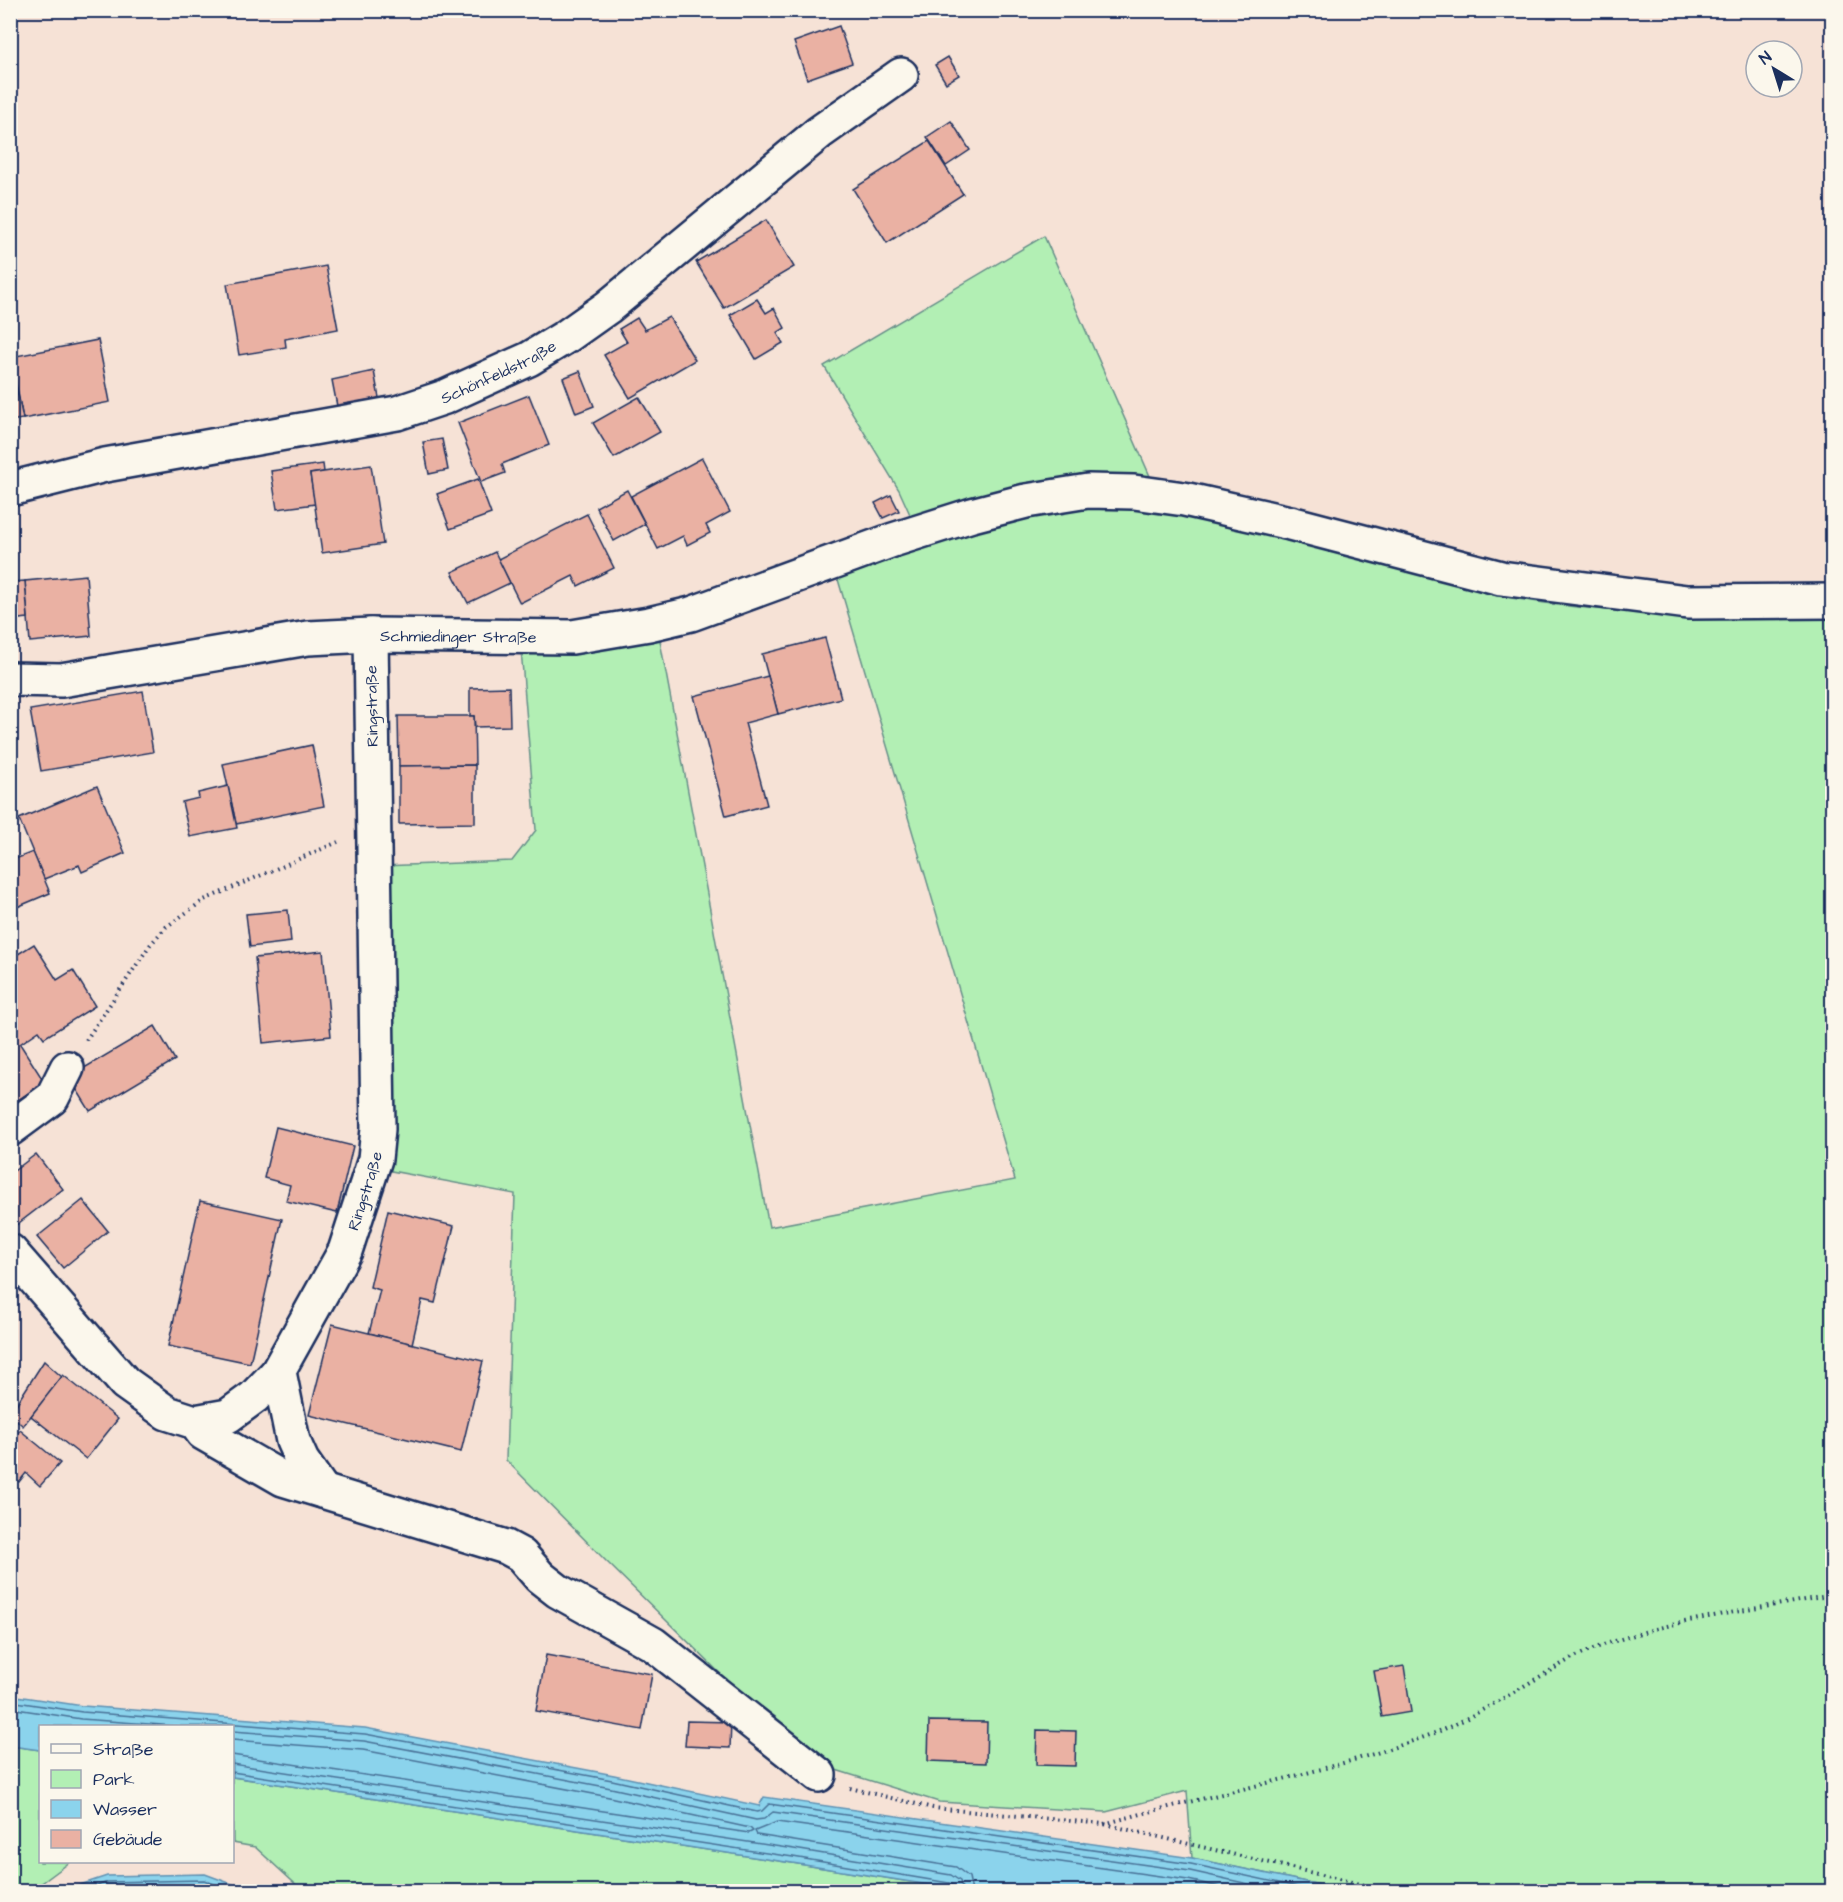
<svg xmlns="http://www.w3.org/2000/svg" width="1843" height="1902" viewBox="0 0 1843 1902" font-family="'Architects Daughter',sans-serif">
	<rect width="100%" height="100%" fill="#f6e2d6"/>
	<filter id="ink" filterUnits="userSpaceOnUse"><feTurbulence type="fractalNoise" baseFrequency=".0167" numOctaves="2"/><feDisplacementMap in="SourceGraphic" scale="12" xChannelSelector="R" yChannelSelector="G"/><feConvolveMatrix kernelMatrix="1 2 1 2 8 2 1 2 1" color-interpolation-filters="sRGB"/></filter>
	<g filter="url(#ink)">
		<g fill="#b2efb4" stroke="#668f89" stroke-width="1.5">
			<path d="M1044 236 1153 483 913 521 899 490 824 366Z"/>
			<path d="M1086 506 1150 511 1233 522 1498 596 1558 605 1646 614 1832 613V1891H1349L1192 1858 1187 1791 1106 1812 939 1802 810 1762 606 1561 506 1460 515 1194 386 1170 381 866 512 861 536 830 521 649 658 630 769 1227 1015 1180 837 576 977 528Z"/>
			<path d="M11 1746 40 1750V1862H70L31 1891 11 1892Z"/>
			<path d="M232 1777 792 1863 967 1891H303L255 1847 233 1843Z"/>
		</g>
		<g fill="#8bd3ec" stroke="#5e91b3" stroke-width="1.5">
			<path d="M10 1695 83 1706 365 1728 614 1775 759 1806 764 1797 1192 1858 1349 1891H967L792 1863 233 1777 232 1726H40V1750L11 1746Z"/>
			<path d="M205 1874 251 1891H62L107 1876Z"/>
		</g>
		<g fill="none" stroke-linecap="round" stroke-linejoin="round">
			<g stroke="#487197" stroke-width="1.5">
				<path d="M10 1701 82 1712 365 1734 612 1780 757 1812 762 1811 769 1804 1191 1864 1321 1892"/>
				<path d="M10 1708 81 1719 176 1726"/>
				<path d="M232 1731 364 1741 611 1788 756 1820 764 1819 773 1812 1190 1871 1285 1892"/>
				<path d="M232 1740 363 1750 609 1797 750 1828 753 1831 749 1833 232 1755"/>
				<path d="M232 1764 794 1849 951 1875 960 1881 963 1892"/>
				<path d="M232 1772 793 1857 949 1883 955 1886 956 1892"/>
				<path d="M79 1892 108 1882 204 1880 234 1892"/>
				<path d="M102 1892 109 1889 203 1888 213 1892"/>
				<path d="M972 1892 969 1877 956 1867 757 1835 755 1831 777 1822 1188 1880 1243 1892"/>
			</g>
		</g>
		<g fill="#eab1a3" stroke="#1b2f5e" stroke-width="1.5">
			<path d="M839 26 852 63 807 79 794 42Z"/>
			<path d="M948 57 959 75 946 83 935 65Z"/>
			<path d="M951 121 970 150 946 166 927 137Z"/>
			<path d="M929 141 963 194 887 243 853 189Z"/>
			<path d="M766 220 794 267 724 308 696 262Z"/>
			<path d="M326 266 338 329 285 339 286 347 239 355 227 284Z"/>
			<path d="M757 299 766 313 774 308 785 328 777 333 783 343 756 359 730 315Z"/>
			<path d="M669 317 695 360 630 398 604 355 627 342 619 329 637 318 645 330Z"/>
			<path d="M98 340 110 402 23 419 11 357Z"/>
			<path d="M10 357 23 419 10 421Z"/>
			<path d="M374 371 379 398 337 406 332 380Z"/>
			<path d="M580 371 594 406 576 413 563 378Z"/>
			<path d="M529 395 549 445 502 464 505 473 481 482 458 423Z"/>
			<path d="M639 397 660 432 614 458 593 423Z"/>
			<path d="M442 439 448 470 429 474 423 442Z"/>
			<path d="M702 458 730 512 706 525 710 533 687 545 683 536 658 549 631 496Z"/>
			<path d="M323 464 324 472 310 474 315 504 277 509 271 471Z"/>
			<path d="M371 465 383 544 322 553 310 474Z"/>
			<path d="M478 479 491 514 450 529 437 494Z"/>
			<path d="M627 490 645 524 614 541 596 507Z"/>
			<path d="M891 495 899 511 883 518 875 503Z"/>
			<path d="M587 514 614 568 578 586 573 576 520 603 498 559Z"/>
			<path d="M495 552 510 583 468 603 452 572Z"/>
			<path d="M86 575 91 636 30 642 25 581Z"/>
			<path d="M25 581 28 618 10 620V582Z"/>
			<path d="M825 638 841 698 778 714 762 654Z"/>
			<path d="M768 676 778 714 745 723 767 805 726 816 694 696Z"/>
			<path d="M509 687 510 726 475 727 474 716H470V688Z"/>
			<path d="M143 691 153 752 41 771 30 710Z"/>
			<path d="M398 716H474L475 765 399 766Z"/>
			<path d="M312 745 324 806 236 824 223 764Z"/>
			<path d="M475 765V823L399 824V766Z"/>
			<path d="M97 786 125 853 82 872 79 865 44 879 19 819Z"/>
			<path d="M228 786 237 828 190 837 182 802 199 798 198 793Z"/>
			<path d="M33 852 50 893 10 910V861Z"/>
			<path d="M288 910 291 942 250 947 246 914Z"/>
			<path d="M34 944 57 980 73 970 95 1006 44 1038 39 1031 20 1044 45 1083 10 1105V959Z"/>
			<path d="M323 951 331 1036 263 1043 255 958Z"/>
			<path d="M155 1026 175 1060 90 1111 69 1077Z"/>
			<path d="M276 1127 353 1146 337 1213 286 1201 290 1185 264 1178Z"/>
			<path d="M36 1154 63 1189 11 1229 10 1174Z"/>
			<path d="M83 1200 108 1231 63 1268 37 1237Z"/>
			<path d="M200 1201 282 1219 250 1363 168 1346Z"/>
			<path d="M388 1210 454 1226 435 1303 422 1300 412 1344 369 1333 380 1290 370 1287Z"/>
			<path d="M332 1324 483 1361 461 1452 309 1415Z"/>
			<path d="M44 1361 62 1377 23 1426 10 1414Z"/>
			<path d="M63 1375 118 1419 86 1459 31 1416Z"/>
			<path d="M20 1430 60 1463 40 1486 26 1473 19 1482 10 1475V1442Z"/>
			<path d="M546 1655 652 1674 642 1730 536 1711Z"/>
			<path d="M1404 1666 1411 1712 1382 1717 1374 1671Z"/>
			<path d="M687 1721 731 1722 730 1748 685 1746Z"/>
			<path d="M929 1721 987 1722 986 1763 928 1761Z"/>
			<path d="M1037 1730 1076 1731 1075 1766 1036 1765Z"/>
		</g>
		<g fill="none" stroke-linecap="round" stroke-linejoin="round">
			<defs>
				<g id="minor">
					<path id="s1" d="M10 489 105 465 397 413 445 397 529 359 567 336 608 307 820 132 901 75"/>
					<path id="s2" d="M10 679 61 680 308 638 371 635 572 637 649 624 691 614 893 540 972 515 1026 501 1088 491 1134 492 1184 499 1290 523 1501 578 1687 602 1832 601"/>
					<path d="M10 1129 52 1098 67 1068"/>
					<path id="s3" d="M10 1251 125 1383 167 1413 195 1422 228 1416 254 1397 277 1373 345 1251 375 1159 378 1129 371 635"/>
					<path d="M277 1373 280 1377 293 1441 302 1461 323 1491"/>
					<path d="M195 1422 203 1433 283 1479 506 1547 521 1555 540 1577 558 1591 653 1644 819 1775"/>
				</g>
			</defs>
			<use href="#minor" stroke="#1b2f5e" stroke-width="38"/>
			<g stroke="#1b2f5e" stroke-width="4" stroke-dasharray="1.5 4.5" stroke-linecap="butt">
				<path d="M86 1040 150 945 166 927 204 900 338 842"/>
				<path d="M850 1788 933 1808 1104 1824 1394 1892"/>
				<path d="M1104 1824C1211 1794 1320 1775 1424 1737 1466 1722 1503 1698 1541 1676 1554 1669 1567 1660 1581 1654 1660 1620 1748 1611 1832 1595"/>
			</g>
			<use href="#minor" stroke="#fbf7ec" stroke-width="33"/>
		</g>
	</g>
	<g text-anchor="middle" stroke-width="6" stroke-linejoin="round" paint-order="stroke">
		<g font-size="16" fill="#1b2f5e" stroke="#fbf7ec">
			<text dy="6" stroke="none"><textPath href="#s1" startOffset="504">Schönfeldstraße</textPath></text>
			<text dy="6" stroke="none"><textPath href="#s2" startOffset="452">Schmiedinger Straße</textPath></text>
			<text transform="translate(371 706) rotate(-91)" y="6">Ringstraße</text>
			<text dy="6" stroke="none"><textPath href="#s3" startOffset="558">Ringstraße</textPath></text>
		</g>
	</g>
	<rect width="1843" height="1902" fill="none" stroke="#fbf7ec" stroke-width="36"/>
	<rect x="18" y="18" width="1807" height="1866" fill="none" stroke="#1b2f5e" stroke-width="2" filter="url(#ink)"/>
	<rect x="39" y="1725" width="195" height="138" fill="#fbf7ec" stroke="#a1a7b3" stroke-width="1.5"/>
	<rect x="51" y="1744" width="30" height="9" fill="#fbf7ec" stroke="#a1a7b3" stroke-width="1.5"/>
	<text x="93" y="1755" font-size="18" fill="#1b2f5e">Straße</text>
	<rect x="51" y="1770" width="30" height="18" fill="#b2efb4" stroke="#a1a7b3" stroke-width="1.5"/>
	<text x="93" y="1785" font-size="18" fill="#1b2f5e">Park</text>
	<rect x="51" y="1800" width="30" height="18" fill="#8bd3ec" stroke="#a1a7b3" stroke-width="1.5"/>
	<text x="93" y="1815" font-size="18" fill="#1b2f5e">Wasser</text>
	<rect x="51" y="1830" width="30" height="18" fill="#eab1a3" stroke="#a1a7b3" stroke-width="1.5"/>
	<text x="93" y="1845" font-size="18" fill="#1b2f5e">Gebäude</text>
	<g transform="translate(1774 69) rotate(322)"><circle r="28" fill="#fbf7ec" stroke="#a1a7b3" stroke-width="1.5"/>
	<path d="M0-4.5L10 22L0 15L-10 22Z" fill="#1b2f5e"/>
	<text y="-9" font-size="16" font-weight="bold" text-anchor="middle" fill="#1b2f5e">N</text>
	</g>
</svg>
